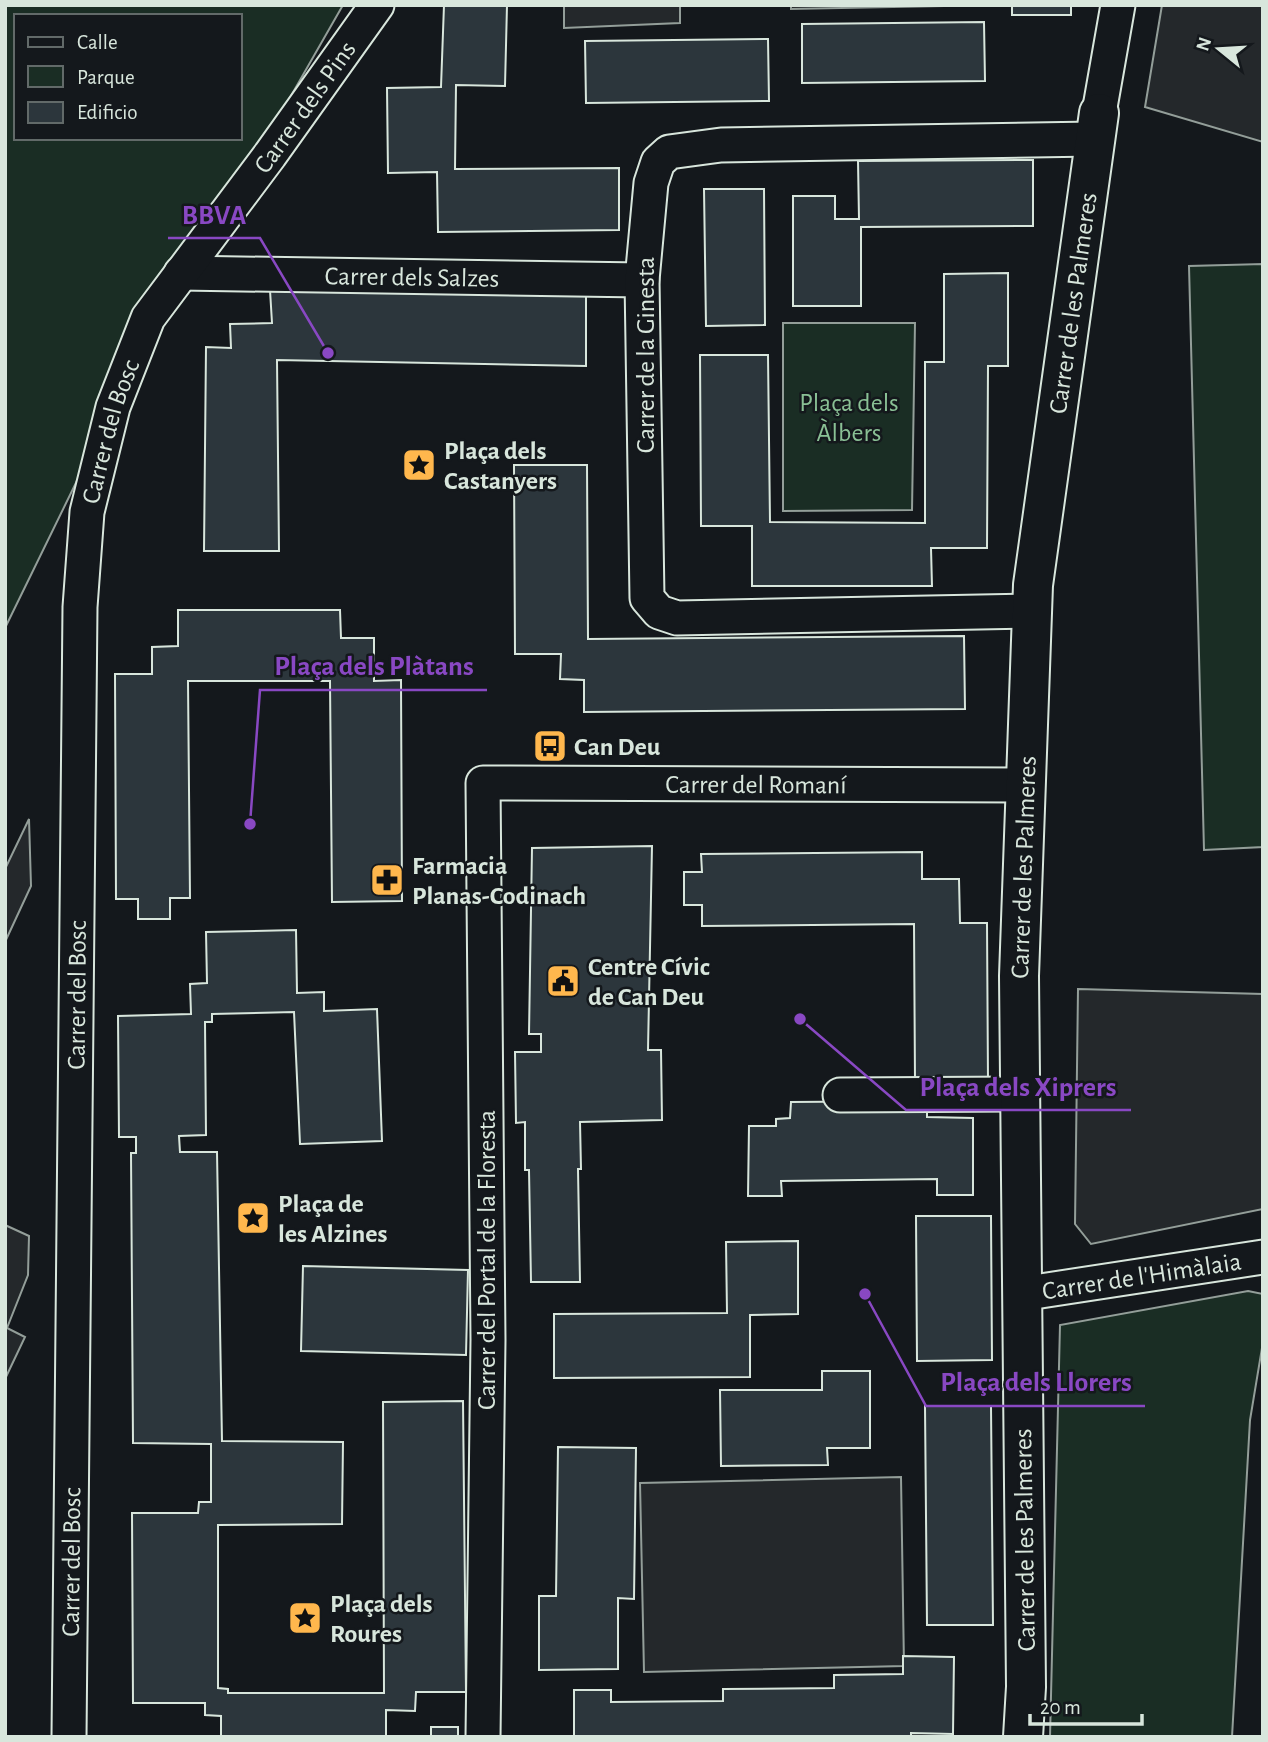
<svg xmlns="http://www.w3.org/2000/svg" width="1268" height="1742" viewBox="0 0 1268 1742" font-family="'Alegreya Sans',sans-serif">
	<rect width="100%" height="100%" fill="#14181c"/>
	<g fill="#1a2d24" stroke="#939e99" stroke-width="2" fill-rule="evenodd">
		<path d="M5 5H343L113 407 5 628ZM16 16H240V138H16Z"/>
		<path d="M1263 264V847L1204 850 1189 266Z"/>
		<path d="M783 323H915L912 510 783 511Z"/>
		<path d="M1248 1291 1263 1294V1342L1250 1420 1232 1737H1050L1060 1325Z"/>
	</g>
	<g fill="#24282b" stroke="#939e99" stroke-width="2">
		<path d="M564 5H680V23L564 28Z"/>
		<path d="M791 5H996L791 9Z"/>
		<path d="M1162 5H1263V142L1145 107Z"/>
		<path d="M29 819 31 886 5 942V869Z"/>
		<path d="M1078 989 1263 994V1209L1091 1244 1075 1224Z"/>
		<path d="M5 1225 29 1236 28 1275 7 1328 25 1337 5 1379Z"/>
		<path d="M901 1477 904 1666 644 1672 640 1483Z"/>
	</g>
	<g fill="#2c363c" stroke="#d8e6dc" stroke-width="2">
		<path d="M444 5H507L505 86 456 85 455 169 619 168V230L438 232 437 172 388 173 387 88 441 87Z"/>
		<rect x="1012" y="5" width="59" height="10"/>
		<path d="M984 22 985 81 802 83V24Z"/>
		<path d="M768 39 769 101 586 103 585 41Z"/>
		<path d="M1033 160V226L861 227V306H793V196H835V219H859L858 161Z"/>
		<path d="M704 189H764L765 325 706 326Z"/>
		<path d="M1008 273V366H988L987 548H931L932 586H752V526H701L700 355H768L770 522 925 523V362H944V274Z"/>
		<path d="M270 290H586V366L277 360 279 551H204L206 347 231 348 230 324 272 323Z"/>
		<path d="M514 465H587L588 639 964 636 965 709 584 712V680L560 679 561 654H515Z"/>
		<path d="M178 610H340L341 638H374V681L401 680 402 901 332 902 330 681H188L190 898H170V919H138V899H116L115 674H152V647L178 646Z"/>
		<path d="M652 846 648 1050H661L662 1120 580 1122 581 1169H578L580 1282H531L529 1170H525V1122L516 1123 515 1052H541V1034H529L532 848Z"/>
		<path d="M922 852V879H959L960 923H987L988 1081H915L914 924 702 926V905H684V872H702L701 854Z"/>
		<path d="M296 930 297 993 324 992V1011L377 1009 382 1141 300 1144 294 1012 212 1014V1022H205L206 1135 179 1136 180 1152H217L222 1441 343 1442 342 1524 218 1525V1688L228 1689V1693H384L383 1402 463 1401 466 1692H416L415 1711 386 1710V1737H221V1716L205 1715V1703H133L132 1513H198L199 1502H211V1444L133 1443 131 1153H136V1137H119L118 1016 191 1014 190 984 207 983 206 932Z"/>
		<path d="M927 1101V1117L973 1118V1195H937V1179L781 1181 782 1196H748L749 1126H776V1119L790 1118 791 1102Z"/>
		<path d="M916 1216H991L992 1360 917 1361Z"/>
		<path d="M798 1241V1314L750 1315V1377L554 1378V1314L727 1313 726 1242Z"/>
		<path d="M303 1266 468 1270 466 1355 301 1351Z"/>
		<path d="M822 1371H870V1448H827L828 1465 721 1466 720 1390H822Z"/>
		<path d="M925 1406H991L993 1625H927Z"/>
		<path d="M558 1447 636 1448 634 1599 618 1598V1669L539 1670V1596H556Z"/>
		<path d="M903 1656 954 1657 953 1734 911 1733V1737H574V1690H611V1702L723 1701V1689L834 1688V1675L903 1674Z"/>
		<rect x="431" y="1727" width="27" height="10"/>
	</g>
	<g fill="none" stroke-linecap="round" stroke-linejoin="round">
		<defs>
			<g id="street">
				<path d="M1099 113 1118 5"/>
				<path id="s1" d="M181 273 642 280"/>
				<path d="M1032 611 677 618 659 612 647 598 642 280 651 183 658 162 669 152 721 145 1094 139"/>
				<path d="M840 1095 1020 1094"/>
				<path id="s2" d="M1021 1294 1263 1257"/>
				<path id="s3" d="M69 1737 80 607 87 512 113 407 148 318 270 155 377 5"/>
				<path id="s4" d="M483 1737 488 1340 483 783 1026 785 1027 788"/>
			</g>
			<g id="secondary">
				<path id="s5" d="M1023 1737 1026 1687 1019 976 1033 585 1099 113"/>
			</g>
		</defs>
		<use href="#street" stroke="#d8e6dc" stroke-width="37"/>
		<use href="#secondary" stroke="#d8e6dc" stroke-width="42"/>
		<use href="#street" stroke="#14181c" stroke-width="33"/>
		<use href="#secondary" stroke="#14181c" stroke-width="38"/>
	</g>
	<defs>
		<symbol id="sight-square" viewBox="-11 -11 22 22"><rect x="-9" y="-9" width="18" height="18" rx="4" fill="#ffb74d" stroke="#14181c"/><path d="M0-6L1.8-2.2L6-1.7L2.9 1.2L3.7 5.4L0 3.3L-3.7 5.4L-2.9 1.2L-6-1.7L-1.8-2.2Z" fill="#111"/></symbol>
		<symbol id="bus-square" viewBox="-11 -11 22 22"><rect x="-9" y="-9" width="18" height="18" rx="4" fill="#ffb74d" stroke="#14181c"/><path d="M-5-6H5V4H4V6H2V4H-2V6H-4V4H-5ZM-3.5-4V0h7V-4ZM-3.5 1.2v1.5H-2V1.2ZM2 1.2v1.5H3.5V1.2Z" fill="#111"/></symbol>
		<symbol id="pharmacy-square" viewBox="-11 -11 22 22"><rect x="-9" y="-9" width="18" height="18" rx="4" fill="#ffb74d" stroke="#14181c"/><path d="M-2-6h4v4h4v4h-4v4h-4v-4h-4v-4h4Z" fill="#111"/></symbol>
		<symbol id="civic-square" viewBox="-11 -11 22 22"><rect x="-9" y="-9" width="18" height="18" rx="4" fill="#ffb74d" stroke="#14181c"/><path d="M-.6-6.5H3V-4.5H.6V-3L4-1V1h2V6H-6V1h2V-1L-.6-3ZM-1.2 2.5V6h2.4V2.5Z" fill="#111"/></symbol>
	</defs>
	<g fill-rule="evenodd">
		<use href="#sight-square" x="400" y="446" width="38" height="38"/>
		<use href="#bus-square" x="531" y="727" width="38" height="38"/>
		<use href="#pharmacy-square" x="368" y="861" width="38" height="38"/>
		<use href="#civic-square" x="544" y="962" width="38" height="38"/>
		<use href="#sight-square" x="234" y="1199" width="38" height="38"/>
		<use href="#sight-square" x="286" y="1599" width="38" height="38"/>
	</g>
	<g text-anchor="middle" stroke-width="5" stroke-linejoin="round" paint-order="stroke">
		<g font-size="26" fill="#d8e6dc" stroke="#14181c">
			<text dy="9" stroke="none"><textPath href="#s3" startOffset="1692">Carrer dels Pins</textPath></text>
			<text dy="9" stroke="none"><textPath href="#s1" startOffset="231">Carrer dels Salzes</textPath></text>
			<text dy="9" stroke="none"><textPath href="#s5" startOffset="1437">Carrer de les Palmeres</textPath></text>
			<text transform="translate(645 355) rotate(-90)" y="9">Carrer de la Ginesta</text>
			<text dy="9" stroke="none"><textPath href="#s3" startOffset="1309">Carrer del Bosc</textPath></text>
			<text dy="9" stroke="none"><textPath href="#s4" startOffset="1227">Carrer del Romaní</textPath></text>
			<text dy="9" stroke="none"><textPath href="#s5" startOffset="870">Carrer de les Palmeres</textPath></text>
			<text dy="9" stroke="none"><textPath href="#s3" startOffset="742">Carrer del Bosc</textPath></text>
			<text transform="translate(486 1260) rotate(-90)" y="9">Carrer del Portal de la Floresta</text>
			<text dy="9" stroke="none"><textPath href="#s2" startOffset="122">Carrer de l'Himàlaia</textPath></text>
			<text transform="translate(1024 1540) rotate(-91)" y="9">Carrer de les Palmeres</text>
			<text dy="9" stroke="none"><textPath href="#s3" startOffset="175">Carrer del Bosc</textPath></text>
		</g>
		<g font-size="26" fill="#8ac095" stroke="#14181c">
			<text x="849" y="411">Plaça dels<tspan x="849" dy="30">Àlbers</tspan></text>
		</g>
		<g font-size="26" font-weight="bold" fill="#d8e6dc" stroke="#14181c" text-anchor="start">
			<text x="444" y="459">Plaça dels<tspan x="444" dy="30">Castanyers</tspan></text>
			<text x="574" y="755">Can Deu</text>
			<text x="412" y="874">Farmacia<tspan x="412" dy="30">Planas-Codinach</tspan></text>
			<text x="588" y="975">Centre Cívic<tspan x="588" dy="30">de Can Deu</tspan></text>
			<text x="278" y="1212">Plaça de<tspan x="278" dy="30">les Alzines</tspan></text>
			<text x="330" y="1612">Plaça dels<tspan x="330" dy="30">Roures</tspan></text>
		</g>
	</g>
	<path fill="none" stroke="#8948c3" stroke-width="2.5" d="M328 353L260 238H168M250 824L260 690H487M800 1019L906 1110H1131M865 1294L926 1406H1145"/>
	<g fill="#8948c3" stroke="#14181c" stroke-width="2.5">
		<circle cx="328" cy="353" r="7"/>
		<circle cx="250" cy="824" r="7"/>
		<circle cx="800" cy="1019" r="7"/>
		<circle cx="865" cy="1294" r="7"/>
	</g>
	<g font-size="28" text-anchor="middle" font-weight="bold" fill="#8948c3" stroke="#14181c" stroke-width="5" stroke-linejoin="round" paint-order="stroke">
		<text x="214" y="224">BBVA</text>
		<text x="374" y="675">Plaça dels Plàtans</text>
		<text x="1018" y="1096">Plaça dels Xiprers</text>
		<text x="1036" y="1391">Plaça dels Llorers</text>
	</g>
	<rect width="1268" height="1742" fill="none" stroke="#d8e6dc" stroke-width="14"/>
	<rect x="14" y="14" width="228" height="126" fill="#14181c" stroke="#626a69" stroke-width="2"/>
	<rect x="28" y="37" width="35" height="10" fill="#14181c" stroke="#626a69" stroke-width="2"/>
	<text x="77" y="49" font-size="21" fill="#d8e6dc">Calle</text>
	<rect x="28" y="66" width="35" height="21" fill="#1a2d24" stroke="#626a69" stroke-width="2"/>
	<text x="77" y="84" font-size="21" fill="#d8e6dc">Parque</text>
	<rect x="28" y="102" width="35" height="21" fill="#2c363c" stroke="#626a69" stroke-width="2"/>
	<text x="77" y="119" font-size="21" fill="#d8e6dc">Edificio</text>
	<g transform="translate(1219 49) rotate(288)" stroke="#14181c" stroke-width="5" paint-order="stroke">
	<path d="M0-5L12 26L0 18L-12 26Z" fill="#d8e6dc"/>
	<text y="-10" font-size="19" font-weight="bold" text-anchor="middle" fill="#d8e6dc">N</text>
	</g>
	<path d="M1030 1714v10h112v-10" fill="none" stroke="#d8e6dc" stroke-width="3.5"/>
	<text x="1040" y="1714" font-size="21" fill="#d8e6dc" stroke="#14181c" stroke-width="5" paint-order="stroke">20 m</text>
</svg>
